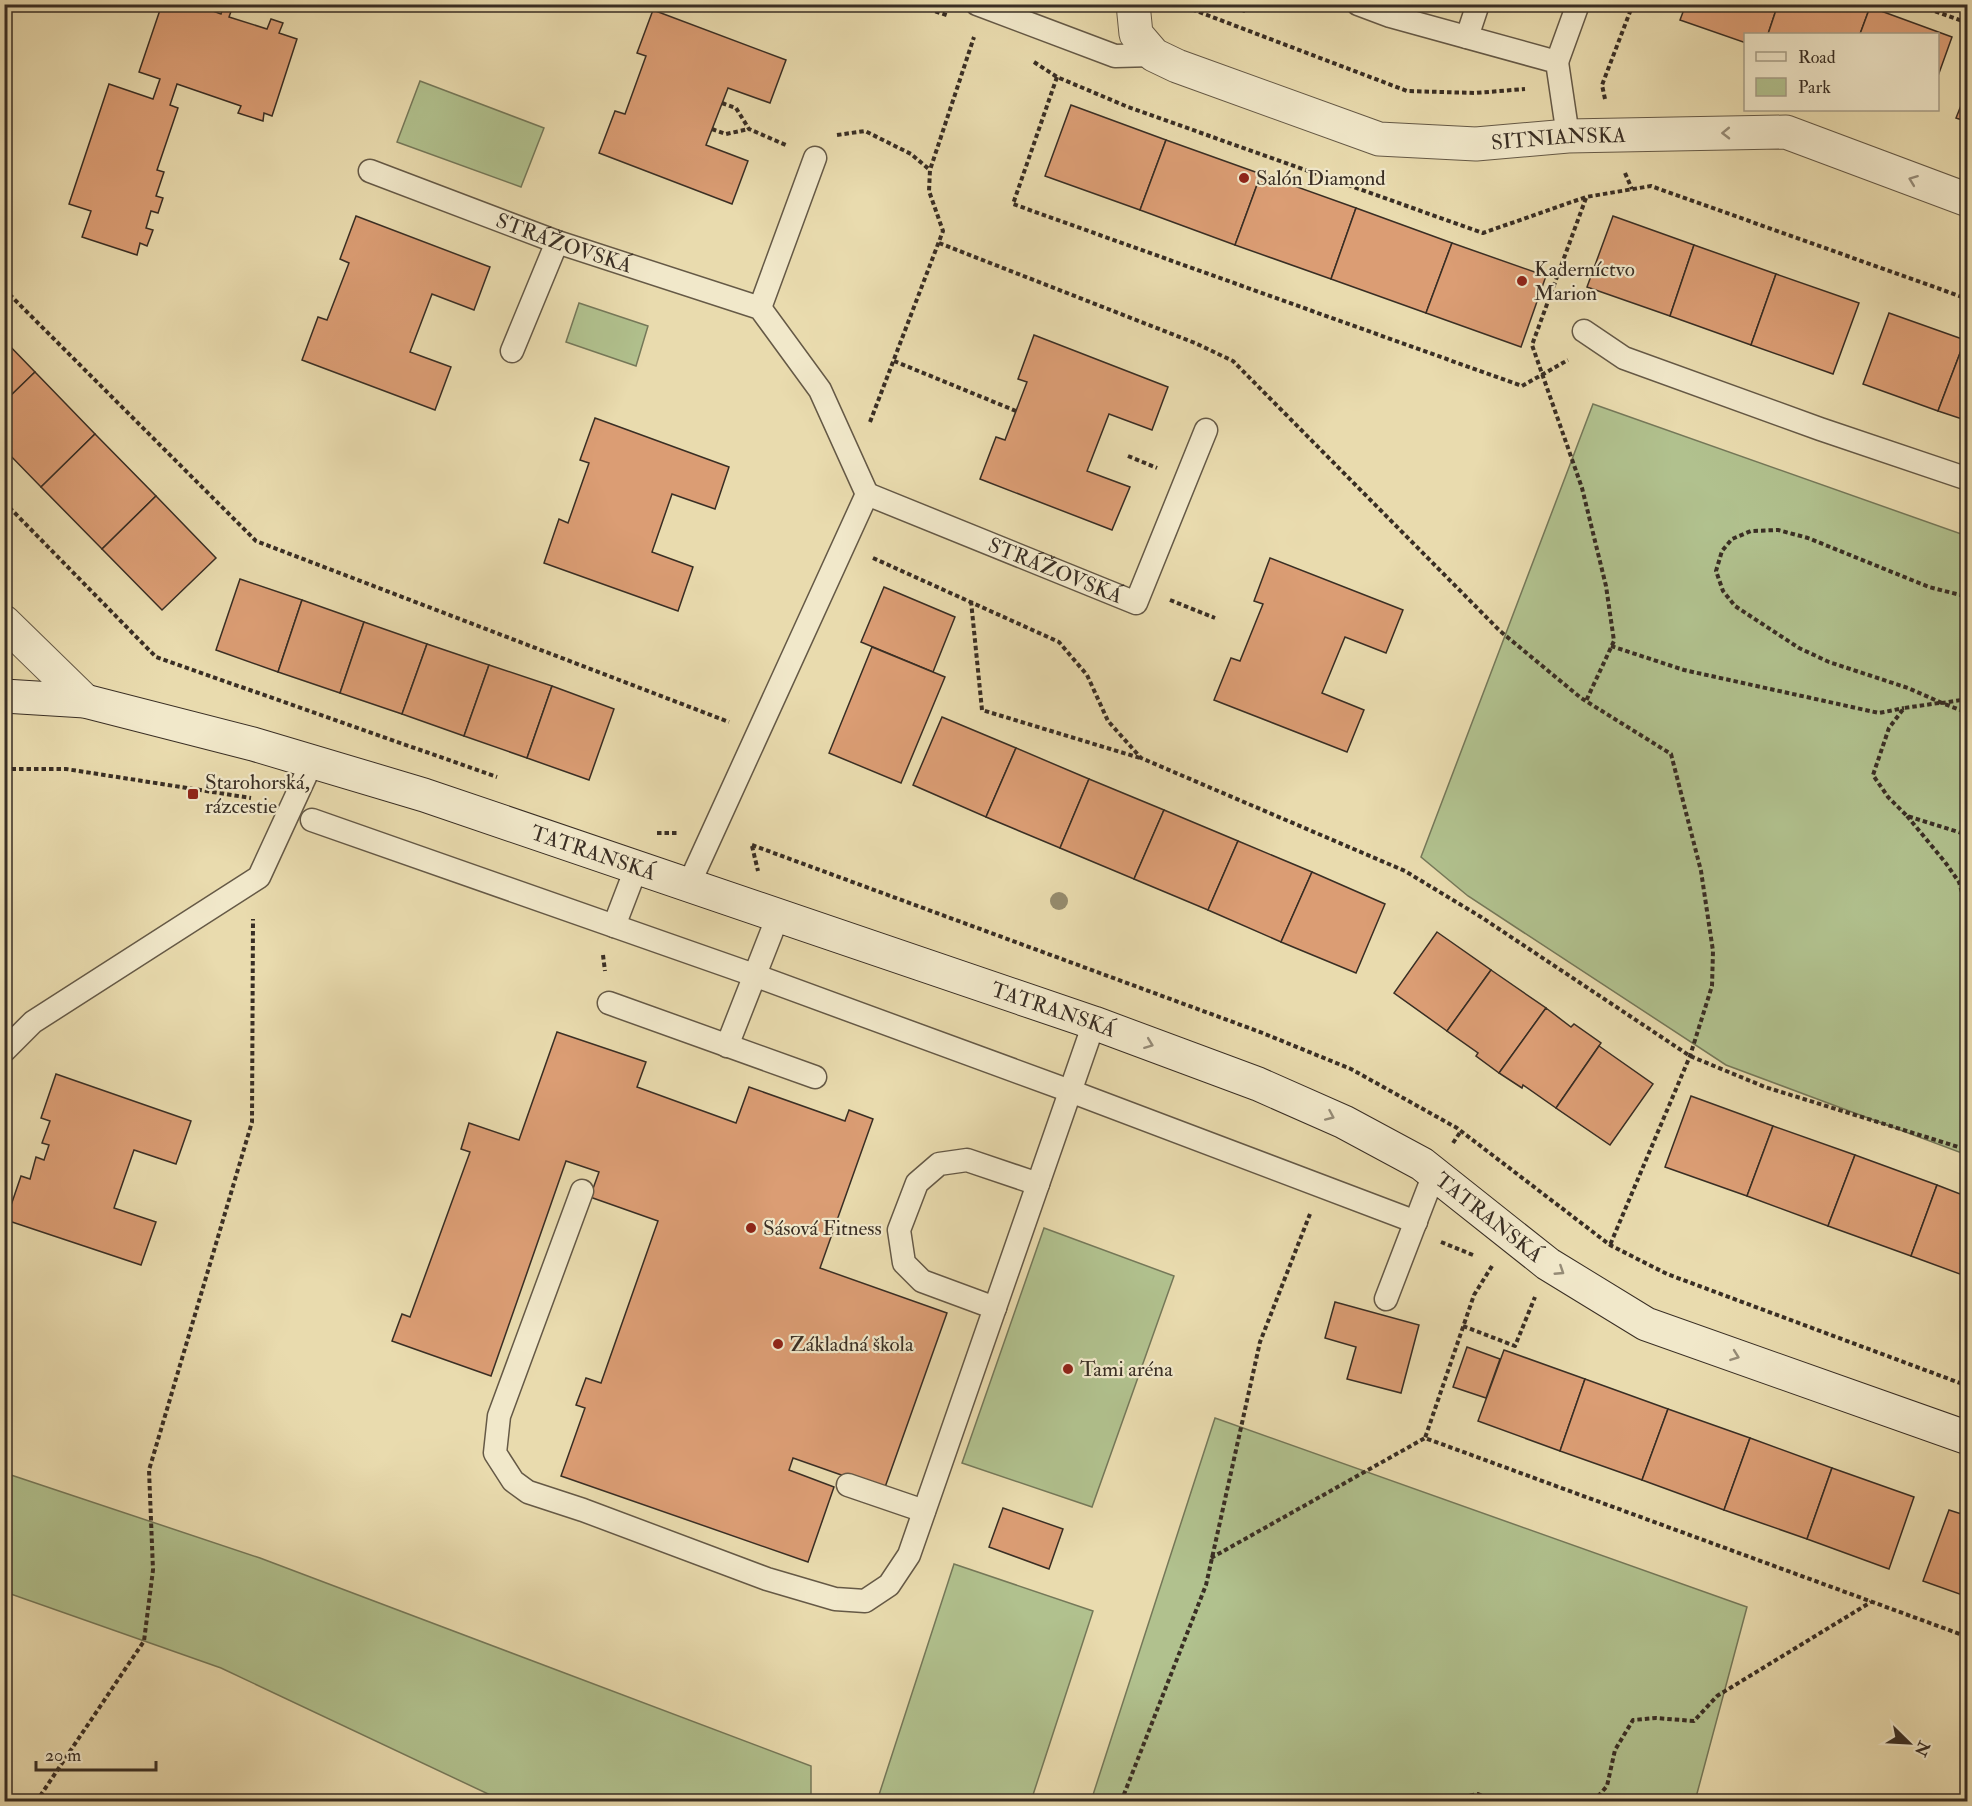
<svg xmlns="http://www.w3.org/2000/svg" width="1972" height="1806" viewBox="0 0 1972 1806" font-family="'IM FELL Double Pica',serif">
	<rect width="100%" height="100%" fill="#e9dbae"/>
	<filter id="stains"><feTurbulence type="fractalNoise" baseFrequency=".00333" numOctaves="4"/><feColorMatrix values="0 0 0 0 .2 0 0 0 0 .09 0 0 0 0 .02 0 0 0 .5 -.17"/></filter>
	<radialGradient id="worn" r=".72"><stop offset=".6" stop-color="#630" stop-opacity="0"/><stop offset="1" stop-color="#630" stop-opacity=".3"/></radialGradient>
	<g fill="#b1c18e" stroke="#757859" stroke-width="1.5">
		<path d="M420 81 544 128 521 187 397 142Z"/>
		<path d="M579 303 648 326 636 366 566 342Z"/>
		<path d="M1593 404 1967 536V1155L1726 1065 1468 896 1421 857Z"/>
		<path d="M1044 1228 1174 1276 1092 1507 962 1463Z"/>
		<path d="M1215 1418 1747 1607 1695 1801H1091Z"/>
		<path d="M5 1473 260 1558 811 1766V1801H503L221 1668 5 1592Z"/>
		<path d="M954 1564 1093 1611 1031 1801H877Z"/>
	</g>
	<g fill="#db9d74" stroke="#392e24" stroke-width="1.5">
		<path d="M162 4H194L221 14 224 4H228L233 6 229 17 267 29 271 19 283 23 279 33 297 39 272 116 264 113 263 121 238 113 241 106 177 84 170 105 178 108 157 170 164 172 156 196 163 198 158 213 151 211 146 228 153 230 147 246 140 243 137 255 82 237 91 211 69 204 109 84 153 99 160 79 139 72Z"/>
		<path d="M1224 4H1247L1244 12Z"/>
		<path d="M1686 4H1778L1768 34H1746V43L1680 20Z"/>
		<path d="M1778 4H1862L1870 7 1860 34H1768Z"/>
		<path d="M1870 7 1952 37 1938 76V34H1860Z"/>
		<path d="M653 10 786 60 770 103 728 88 706 145 748 161 732 204 599 153 615 111 625 114 646 56 637 53Z"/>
		<path d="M1968 88V122L1956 118Z"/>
		<path d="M1071 105 1166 140 1140 210 1045 176Z"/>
		<path d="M1166 140 1261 174 1235 245 1140 210Z"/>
		<path d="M1261 174 1356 208 1331 279 1235 245Z"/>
		<path d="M1356 208 1452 243 1426 313 1331 279Z"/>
		<path d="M356 216 490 267 474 310 432 294 410 352 451 367 435 410 302 360 318 317 327 320 349 263 340 259Z"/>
		<path d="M1613 216 1694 245 1670 316 1587 287Z"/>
		<path d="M1452 243 1546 276 1521 347 1426 313Z"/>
		<path d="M1694 245 1776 274 1751 345 1670 316Z"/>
		<path d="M1776 274 1859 303 1833 374 1751 345Z"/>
		<path d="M1889 313 1965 340 1938 411 1863 384Z"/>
		<path d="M1034 335 1168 387 1152 430 1109 414 1087 471 1130 487 1112 530 980 479 996 437 1005 440 1027 382 1018 379Z"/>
		<path d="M4 340 35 372 4 402Z"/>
		<path d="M1965 340 1968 341V421L1938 411Z"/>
		<path d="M35 372 95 434 41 487 4 449V402Z"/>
		<path d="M595 418 729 467 715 509 672 494 652 552 693 567 678 611 544 563 559 519 568 523 589 463 580 460Z"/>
		<path d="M95 434 156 496 102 549 41 487Z"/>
		<path d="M156 496 216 558 162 610 102 549Z"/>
		<path d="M1270 558 1403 610 1386 653 1345 637 1322 693 1364 710 1347 752 1214 700 1231 658 1240 661 1263 604 1254 601Z"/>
		<path d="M240 579 302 600 278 672 216 650Z"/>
		<path d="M884 587 955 617 933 672 861 642Z"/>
		<path d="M302 600 364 622 340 693 278 672Z"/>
		<path d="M364 622 427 644 402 714 340 693Z"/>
		<path d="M427 644 489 665 464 736 402 714Z"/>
		<path d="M872 647 945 677 901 783 829 753Z"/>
		<path d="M489 665 552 686 527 758 464 736Z"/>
		<path d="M552 686 614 709 589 780 527 758Z"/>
		<path d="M942 717 1016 748 986 817 913 785Z"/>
		<path d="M1016 748 1089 779 1060 848 986 817Z"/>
		<path d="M1089 779 1164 810 1134 879 1060 848Z"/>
		<path d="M1164 810 1238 841 1208 910 1134 879Z"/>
		<path d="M1238 841 1312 872 1281 942 1208 910Z"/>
		<path d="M1312 872 1385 904 1356 973 1281 942Z"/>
		<path d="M1437 932 1491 970 1447 1031 1394 993Z"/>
		<path d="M1491 970 1546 1008 1499 1073 1476 1056 1478 1053 1447 1031Z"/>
		<path d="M1546 1008 1571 1027 1574 1024 1601 1043 1556 1108 1523 1085 1522 1088 1499 1073Z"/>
		<path d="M557 1032 646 1062 637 1087 736 1123 749 1087 845 1121 849 1110 873 1119 820 1268 947 1313 884 1490 793 1458 789 1470 834 1487 808 1562 561 1476 585 1408 576 1405 586 1378 601 1383 658 1221 590 1197 599 1172 566 1161 491 1376 392 1341 402 1314 410 1317 470 1152 461 1149 469 1123 519 1140Z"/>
		<path d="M1599 1046 1653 1084 1610 1145 1556 1108Z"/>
		<path d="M56 1074 191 1121 176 1164 134 1150 114 1208 156 1222 141 1265 6 1220 21 1176 30 1179 36 1157 44 1160 49 1145 42 1143 50 1121 41 1118Z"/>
		<path d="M1691 1096 1773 1126 1747 1196 1665 1167Z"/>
		<path d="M1773 1126 1855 1155 1828 1226 1747 1196Z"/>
		<path d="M1855 1155 1937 1185 1911 1256 1828 1226Z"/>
		<path d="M1937 1185 1968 1197V1277L1911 1256Z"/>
		<path d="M1335 1302 1419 1325 1401 1393 1347 1379 1356 1347 1325 1338Z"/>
		<path d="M1467 1347 1500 1359 1486 1398 1453 1387Z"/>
		<path d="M1504 1350 1585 1379 1560 1451 1478 1421Z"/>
		<path d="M1585 1379 1668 1409 1642 1480 1560 1451Z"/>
		<path d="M1668 1409 1750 1438 1724 1510 1642 1480Z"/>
		<path d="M1750 1438 1832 1468 1807 1539 1724 1510Z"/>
		<path d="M1832 1468 1914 1497 1889 1569 1807 1539Z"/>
		<path d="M1003 1508 1063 1529 1049 1569 989 1547Z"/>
		<path d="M1949 1510 1968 1516V1597L1923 1581Z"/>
	</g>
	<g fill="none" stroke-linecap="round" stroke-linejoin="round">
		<defs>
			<g id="lane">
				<path d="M977 4 1115 56 1154 55"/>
				<path d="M1358 4 1390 16 1557 62 1568 136"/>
				<path d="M1467 37 1478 4"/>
				<path d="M1557 62 1578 4"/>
				<path id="s1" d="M370 171 557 242 760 308 820 390 867 494"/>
				<path d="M760 308 815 158"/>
				<path d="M1584 331 1624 358 1820 429 1968 479"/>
				<path d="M512 351 557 242"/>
				<path d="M312 820 751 974 1070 1091 1416 1222"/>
				<path id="s2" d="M689 884 867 494 1136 603 1206 430"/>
				<path d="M614 926 637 866"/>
				<path d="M609 1003 815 1077"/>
				<path d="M727 1046 778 916"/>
				<path d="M4 1051 33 1022 259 877 312 762"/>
				<path d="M582 1191 499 1416 495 1453 513 1481 528 1492 583 1510 767 1579 835 1599 865 1601 889 1585 909 1555 1094 1023"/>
				<path d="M1386 1299 1434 1174"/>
				<path d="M995 1308 922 1281 904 1263 899 1230 917 1183 939 1164 967 1160 1038 1184"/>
				<path d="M848 1485 924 1511"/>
			</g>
			<g id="street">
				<path id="s3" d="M1133 4 1136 34 1154 55 1177 66 1379 139 1476 144 1568 136 1786 132 1968 200"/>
				<path d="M4 622 85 701"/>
			</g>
			<g id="secondary">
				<path id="s4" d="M4 696 85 701 253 744 424 795 1094 1023 1258 1084 1344 1122 1422 1164 1548 1264 1646 1324 1968 1438"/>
			</g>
		</defs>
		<use href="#lane" stroke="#655946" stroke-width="25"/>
		<use href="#street" stroke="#655946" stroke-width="35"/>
		<use href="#secondary" stroke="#392e24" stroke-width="35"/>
		<g stroke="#392e24" stroke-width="4" stroke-dasharray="4.5 3" stroke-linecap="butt">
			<path d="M914 4 949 16"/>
			<path d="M1178 4 1407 91 1475 93 1525 89"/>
			<path d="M1914 4 1968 23"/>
			<path d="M1034 62 1057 77 1128 107 1483 233 1586 197 1651 186 1968 299"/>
			<path d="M1057 77 1013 204 1522 386 1568 360"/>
			<path d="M1605 99 1602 85 1633 4"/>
			<path d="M722 103 736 108 749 129 788 146"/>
			<path d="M712 129 726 134 749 129"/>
			<path d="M837 135 865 131 911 154 930 170"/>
			<path d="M1625 173 1632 189"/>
			<path d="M1586 198 1532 345 1582 488 1606 586 1614 641 1586 701"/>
			<path d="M939 243 1195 343 1233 361 1500 631 1581 698 1671 754 1701 871 1713 951 1712 986 1690 1056 1610 1245"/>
			<path d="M4 289 256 541 729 722"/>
			<path d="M894 361 1016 411"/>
			<path d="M870 422 943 231 929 191 930 170 974 37"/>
			<path d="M1128 456 1157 468"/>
			<path d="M4 502 156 657 497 777"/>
			<path d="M873 558 1059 642 1087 675 1108 721 1141 758 1405 871 1481 917 1690 1056 1765 1087 1968 1150"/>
			<path d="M1170 600 1215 618"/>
			<path d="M971 601 982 710 1140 758"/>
			<path d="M1611 646 1684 670 1879 713 1904 708"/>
			<path d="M1968 699 1942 703 1968 713"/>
			<path d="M1939 703 1904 708 1889 728 1873 775 1888 797 1907 816 1968 835"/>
			<path d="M1942 703 1908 688 1829 662 1799 648 1735 606 1723 591 1716 571 1722 551 1732 539 1751 531 1778 530 1808 538 1929 587 1968 597"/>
			<path d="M4 769H66L251 798"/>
			<path d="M1907 816 1945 862 1959 882 1968 914"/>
			<path d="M657 833H677"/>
			<path d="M752 845 1260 1032 1351 1069 1457 1128 1610 1245 1667 1274 1968 1386"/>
			<path d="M752 846 758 871"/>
			<path d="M603 955 605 971"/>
			<path d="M1453 1143 1461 1131"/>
			<path d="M1441 1242 1473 1255"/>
			<path d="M1492 1266 1474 1295 1425 1438 1968 1637"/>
			<path d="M1463 1326 1515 1346 1535 1297"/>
			<path d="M1211 1558 1425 1438"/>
			<path d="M36 1802 144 1641 153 1570 149 1470 252 1122 253 919"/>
			<path d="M1121 1802 1206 1585 1260 1342 1310 1214"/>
			<path d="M1433 1802 1478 1794 1495 1802"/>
			<path d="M1593 1802 1607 1786 1615 1750 1633 1720 1656 1718 1694 1721 1717 1696 1871 1602"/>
		</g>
		<use href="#lane" stroke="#f1e8ca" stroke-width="22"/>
		<use href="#street" stroke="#f1e8ca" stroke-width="33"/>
		<use href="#secondary" stroke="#f1e8ca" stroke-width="33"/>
	</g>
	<circle fill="#958c6e" cx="1059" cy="901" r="9"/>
	<defs><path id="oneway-chevron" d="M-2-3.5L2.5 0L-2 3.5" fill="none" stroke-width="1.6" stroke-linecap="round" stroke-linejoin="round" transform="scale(1.5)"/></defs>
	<g stroke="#958b77">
		<use href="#oneway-chevron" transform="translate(1726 133) rotate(179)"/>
		<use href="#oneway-chevron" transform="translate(1913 180) rotate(-159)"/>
		<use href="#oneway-chevron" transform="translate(1149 1044) rotate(21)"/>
		<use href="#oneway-chevron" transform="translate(1330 1116) rotate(24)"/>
		<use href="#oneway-chevron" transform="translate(1560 1271) rotate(33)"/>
		<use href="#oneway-chevron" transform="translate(1735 1356) rotate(20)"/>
	</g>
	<g fill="#8f2418" stroke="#f1e8ca" stroke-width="2">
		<circle cx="1244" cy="178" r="6"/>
		<circle cx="1522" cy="281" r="6"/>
		<rect x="187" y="788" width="12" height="12" rx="3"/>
		<circle cx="751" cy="1228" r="6"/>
		<circle cx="778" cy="1344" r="6"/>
		<circle cx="1068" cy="1369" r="6"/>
	</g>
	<g text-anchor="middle" stroke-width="4.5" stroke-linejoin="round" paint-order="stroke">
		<g font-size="21" fill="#392e24" stroke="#f1e8ca">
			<text dy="7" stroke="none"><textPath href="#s3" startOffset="478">SITNIANSKA</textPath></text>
			<text dy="7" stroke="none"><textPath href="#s1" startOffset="207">STRÁŽOVSKÁ</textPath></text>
			<text dy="7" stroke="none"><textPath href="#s2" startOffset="632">STRÁŽOVSKÁ</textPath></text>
			<text dy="7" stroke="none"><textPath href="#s4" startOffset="612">TATRANSKÁ</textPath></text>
			<text dy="7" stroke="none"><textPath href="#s4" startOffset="1098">TATRANSKÁ</textPath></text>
			<text dy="7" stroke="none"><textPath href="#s4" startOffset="1584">TATRANSKÁ</textPath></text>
		</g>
		<g font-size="21" fill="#392e24" stroke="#f1e8ca" text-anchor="start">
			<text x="1256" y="185">Salón Diamond</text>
			<text x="1534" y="276">Kaderníctvo<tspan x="1534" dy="24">Marion</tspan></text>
			<text x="205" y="789">Starohorská,<tspan x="205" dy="24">rázcestie</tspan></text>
			<text x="763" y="1235">Sásová Fitness</text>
			<text x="790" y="1351">Základná škola</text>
			<text x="1080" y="1376">Tami aréna</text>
		</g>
	</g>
	<rect width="1972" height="1806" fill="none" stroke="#e9dbae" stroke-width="24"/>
	<rect x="6" y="6" width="1960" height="1794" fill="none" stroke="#392e24" stroke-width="3"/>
	<rect x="12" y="12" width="1948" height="1782" fill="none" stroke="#392e24" stroke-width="1.5"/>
	<rect x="1744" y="33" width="195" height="78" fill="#f1e8ca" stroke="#a79e88" stroke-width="1.5"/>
	<rect x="1756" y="52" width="30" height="9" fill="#f1e8ca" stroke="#a79e88" stroke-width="1.5"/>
	<text x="1798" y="63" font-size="18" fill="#392e24">Road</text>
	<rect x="1756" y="78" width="30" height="18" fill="#b1c18e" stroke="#a79e88" stroke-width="1.5"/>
	<text x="1798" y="93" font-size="18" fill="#392e24">Park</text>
	<g transform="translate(1909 1743) rotate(114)" stroke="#f1e8ca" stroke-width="4.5" paint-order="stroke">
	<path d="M0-4.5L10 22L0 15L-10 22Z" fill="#392e24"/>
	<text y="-9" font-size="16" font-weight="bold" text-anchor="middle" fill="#392e24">N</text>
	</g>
	<path d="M36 1761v9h120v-9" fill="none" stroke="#392e24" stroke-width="3"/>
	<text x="45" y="1761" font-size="18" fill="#392e24" stroke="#f1e8ca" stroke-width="4.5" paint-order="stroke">20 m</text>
	<rect width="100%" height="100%" filter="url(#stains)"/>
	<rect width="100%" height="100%" fill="url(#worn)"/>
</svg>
